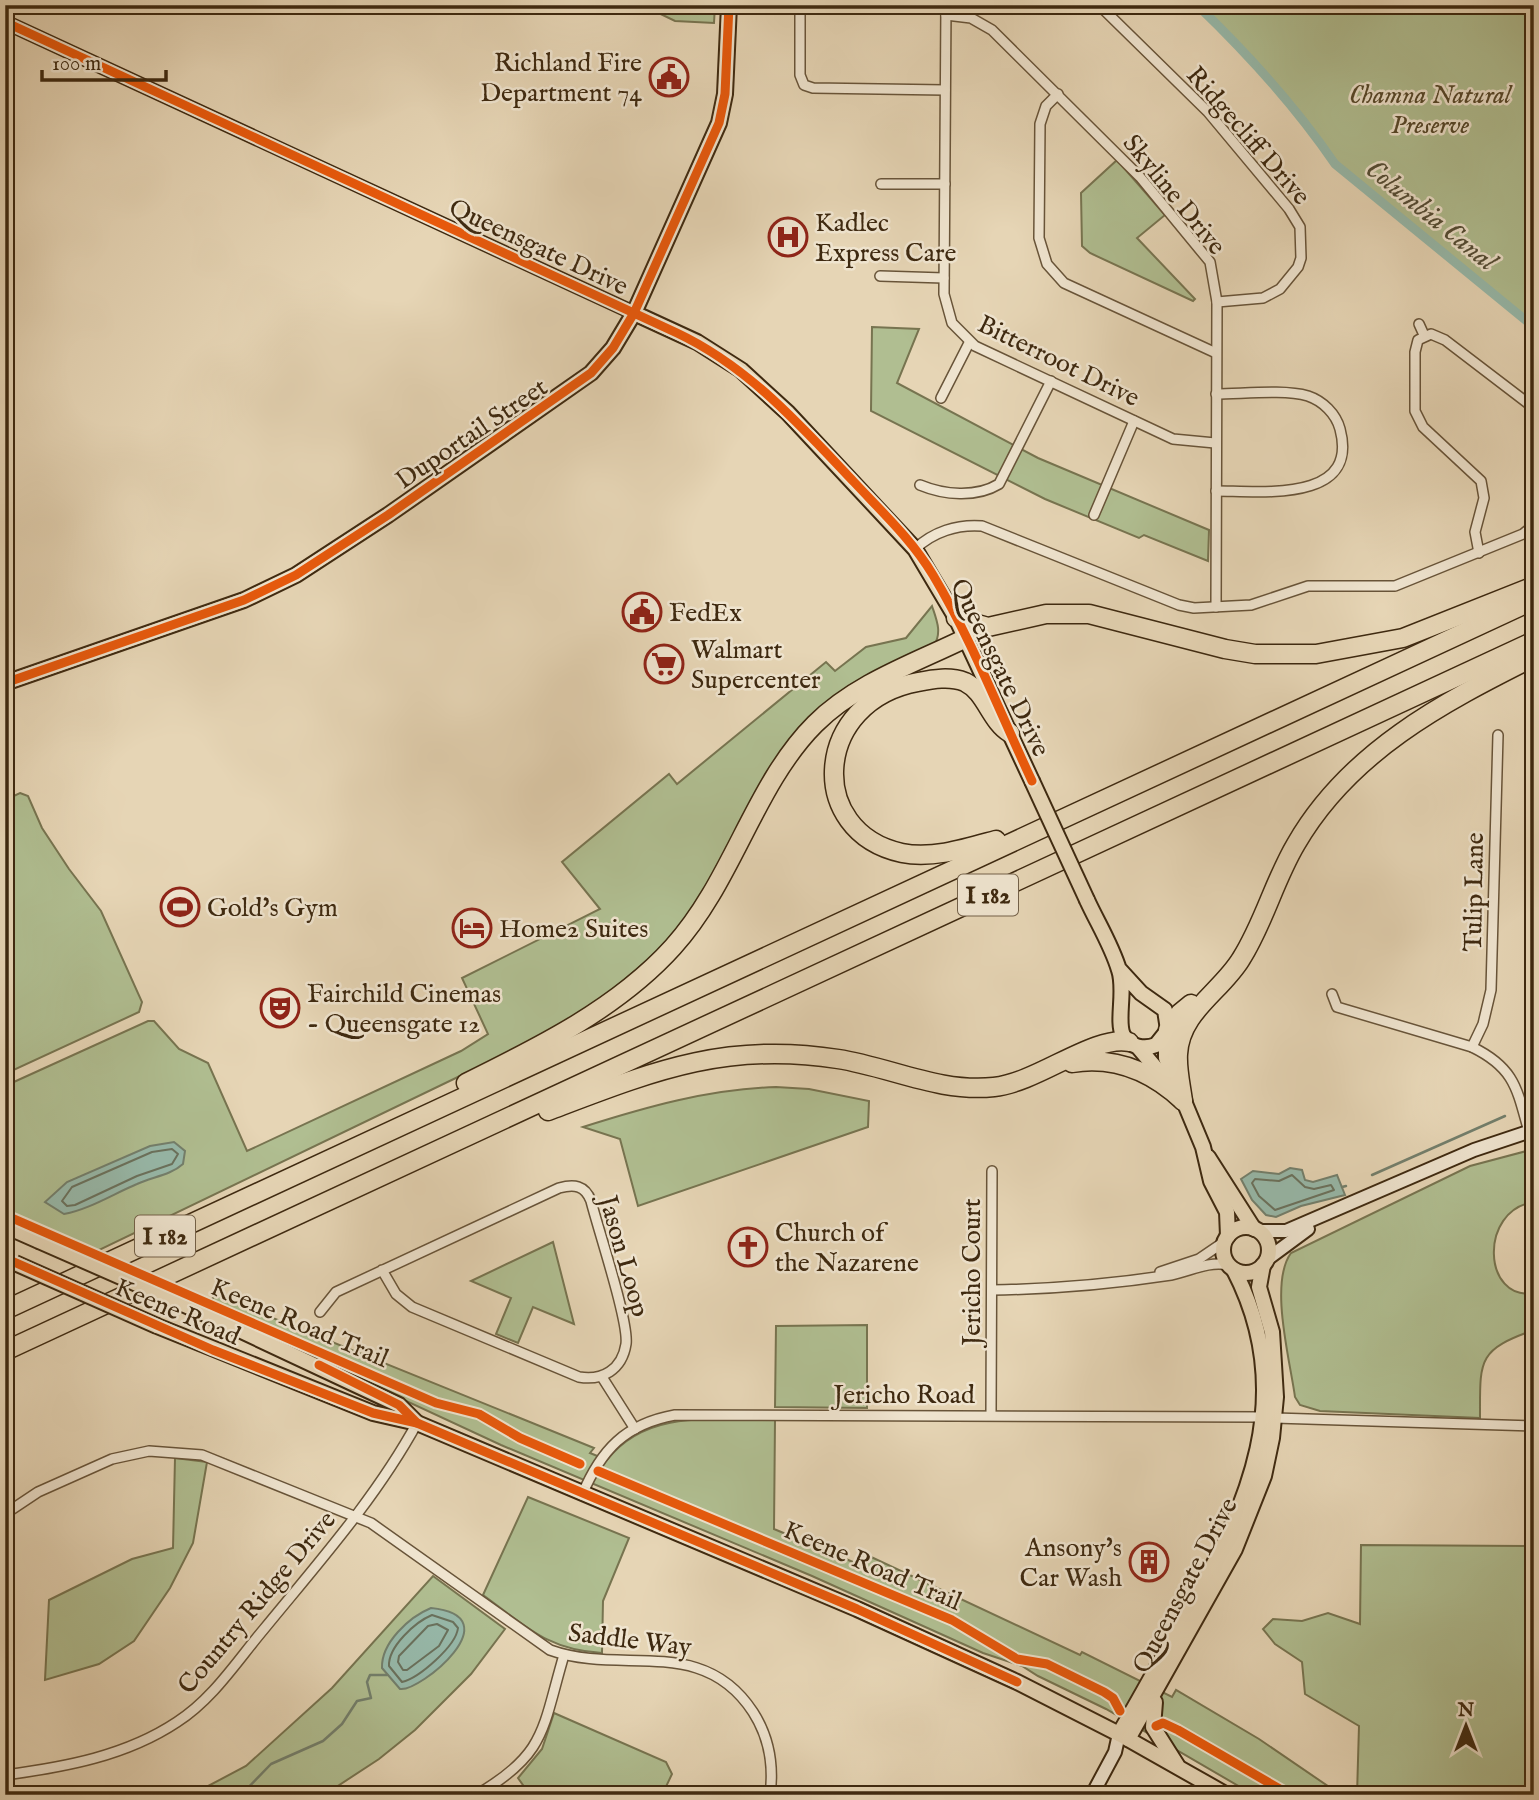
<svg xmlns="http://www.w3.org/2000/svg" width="1539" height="1800" viewBox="0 0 1539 1800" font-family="'IM FELL English',serif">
	<rect width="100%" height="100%" fill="#e6d5b5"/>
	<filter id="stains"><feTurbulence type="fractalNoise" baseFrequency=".00286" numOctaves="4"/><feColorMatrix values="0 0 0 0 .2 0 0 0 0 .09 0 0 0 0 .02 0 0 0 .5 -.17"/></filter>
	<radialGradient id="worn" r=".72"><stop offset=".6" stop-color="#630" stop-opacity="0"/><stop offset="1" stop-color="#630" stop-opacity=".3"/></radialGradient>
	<g fill="#b0be91" stroke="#777450" stroke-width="2">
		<path d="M642 5H715L714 23 675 21Z"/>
		<path d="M1197 5H1534V327L1335 164C1296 107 1247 54 1197 5Z"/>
		<path d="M1117 160 1165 215 1137 238 1195 299 1193 301 1090 253 1082 246 1081 193Z"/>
		<path d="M872 327 919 329 897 383 1038 458 1209 530 1208 561 1144 535 1139 538 1045 499 871 411Z"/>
		<path d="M932 606C937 621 942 632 934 646L843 690 669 942 600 1000 549 1031 489 1062 91 1254 46 1233 44 1237 5 1219V1086L148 1021H154L179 1049 208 1063 247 1151 461 1051 488 1034 462 978 600 909 562 862 669 774 677 784 826 662 835 671 866 647 906 638Z"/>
		<path d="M20 793 28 796 42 828 69 869 101 911 142 1002 139 1012 5 1074V800Z"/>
		<path d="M776 1087 809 1089 869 1101 868 1127 638 1206 620 1139 583 1127C646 1107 709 1089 776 1087Z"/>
		<path d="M1534 1149V1202C1478 1210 1483 1302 1534 1293V1330C1477 1350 1480 1360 1480 1418L1320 1411 1300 1405 1295 1397C1290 1360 1269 1283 1291 1253L1470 1166Z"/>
		<path d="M553 1242 574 1324 533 1307 518 1343 496 1334 511 1298 471 1281Z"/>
		<path d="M216 1295 594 1448 590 1453 607 1460C647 1408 716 1420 775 1420L774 1529 865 1567 867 1555 1080 1655 1082 1652 1172 1697 1176 1690 1259 1739 1341 1795H1254L1106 1709 1038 1676 1022 1666 983 1653 812 1576 501 1445 204 1307Z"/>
		<path d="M867 1325V1408L775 1407 776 1326Z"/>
		<path d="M175 1458 207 1462 193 1543 170 1588 134 1641 99 1664 45 1680 49 1600 132 1559 173 1548Z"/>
		<path d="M528 1497 629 1538 603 1601 602 1653C547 1650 526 1626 483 1595Z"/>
		<path d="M1361 1545 1534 1546V1795H1357L1359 1726 1305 1694 1302 1662 1275 1644 1263 1629 1273 1619 1302 1621 1328 1613 1360 1624Z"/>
		<path d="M433 1576 505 1629 471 1674 415 1730 379 1759 324 1795H191L246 1766 332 1688Z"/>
		<path d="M554 1713 666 1762 672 1774 662 1795H530L518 1778 542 1749Z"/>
	</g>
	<g fill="#97b9aa" stroke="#737f6c" stroke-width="2">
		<path d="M174 1142 185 1151 183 1164C171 1175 152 1177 137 1184 113 1194 90 1209 64 1214L45 1202 67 1182 150 1146Z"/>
		<path d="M1290 1168 1302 1170 1305 1180 1313 1182 1337 1175 1345 1195 1301 1206 1276 1217 1266 1215 1252 1200 1241 1179 1253 1171 1279 1174Z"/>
		<path d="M431 1608C513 1616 420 1692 400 1689L382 1668C381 1643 409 1617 431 1608Z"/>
	</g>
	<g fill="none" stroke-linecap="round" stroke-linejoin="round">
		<g stroke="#6a715d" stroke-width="2">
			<path d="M172 1149 178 1154 172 1164 137 1176 75 1205 67 1206 62 1201 72 1187 152 1152Z"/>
			<path d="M1292 1175 1305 1187 1314 1189 1331 1185 1334 1190 1275 1210 1259 1196 1252 1183 1255 1179 1279 1181Z"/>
			<path d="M432 1615 453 1622 458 1628C456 1646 419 1678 402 1682L389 1666C388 1647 415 1622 432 1615Z"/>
			<path d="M437 1624 448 1630 439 1646 407 1670H403L398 1662 399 1656 428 1626Z"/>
		</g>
		<g stroke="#737f6c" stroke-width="2.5">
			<path d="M1372 1175 1505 1116"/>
			<path d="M1342 1187 1346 1186"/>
			<path d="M241 1795 271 1764 323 1741 342 1724 357 1701 371 1698 367 1682 370 1675H387"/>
		</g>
		<path stroke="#97b9aa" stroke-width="9" d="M1197 5C1247 53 1296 107 1335 164L1534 327"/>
		<defs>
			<g id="street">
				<path d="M800 5V75L804 85 813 88 945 90"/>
				<path d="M946 5 944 294 952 323 975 346 1173 439 1215 443"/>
				<path d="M1099 5 1208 112 1289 209 1300 227 1301 258 1298 267 1280 289 1263 298 1217 302"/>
				<path d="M946 15 971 18 992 30 1140 177 1210 262 1217 302 1216 607"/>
				<path d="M1058 94 1046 106 1040 124 1039 238 1047 264 1064 283 1216 353"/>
				<path d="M881 184H945"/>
				<path d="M880 276 944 278"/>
				<path d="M1419 324 1424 335"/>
				<path d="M941 398 969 343"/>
				<path d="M920 485C944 495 976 498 999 484L1051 381"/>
				<path d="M1216 491C1258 491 1360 504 1340 429 1336 414 1323 401 1308 396 1284 389 1242 394 1216 394"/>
				<path d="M1094 515 1134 421"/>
				<path d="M915 549C933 532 957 524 982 526L1179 605 1194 608 1251 605 1308 586H1395L1523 534 1534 525"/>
				<path d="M1479 553 1475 532 1484 498 1481 481 1423 427 1415 411V352L1418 340 1431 334 1445 340 1534 408"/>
				<path d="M1332 994 1337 1007 1472 1047C1515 1068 1517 1089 1529 1132"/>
				<path d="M1472 1047 1483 1024 1491 990 1498 735"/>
				<path d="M1160 1272 1199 1259 1224 1242"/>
				<path d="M992 1290C1052 1289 1112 1284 1171 1275 1192 1271 1206 1261 1229 1265"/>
				<path d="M320 1312 336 1292 559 1188C574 1184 585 1185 591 1201 598 1229 629 1322 626 1344 622 1370 602 1381 579 1377L412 1307 396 1294 382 1270"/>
				<path d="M602 1377 635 1429"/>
				<path d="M991 1415 992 1171"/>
				<path d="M1275 1418 1534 1426"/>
				<path d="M582 1495C601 1450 625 1424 675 1415L1263 1417"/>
				<path d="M5 1514 38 1492 112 1459 149 1451 202 1455 371 1523 550 1650C622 1676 702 1634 753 1712 769 1737 774 1765 770 1795"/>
				<path d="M5 1775C65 1767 126 1756 177 1722 213 1699 237 1661 264 1629 318 1563 376 1498 417 1423"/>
				<path d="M476 1795C547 1754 542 1729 564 1655"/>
			</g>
			<g id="secondary">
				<path d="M5 22 634 313"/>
				<path d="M1259 1231H1286L1474 1150 1534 1130"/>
				<path d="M1266 1260 1308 1229"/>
				<path d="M1092 1795 1115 1752 1119 1734"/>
			</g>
			<g id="primary">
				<path d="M634 313 697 342 741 370 788 413 915 549 956 618 1032 781"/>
				<path d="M5 683 244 600 296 575 388 515 591 373 613 348 634 313 719 123 725 94 729 5"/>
				<path d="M1087 900C1097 922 1112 946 1119 970 1126 990 1116 1021 1123 1035 1130 1047 1144 1050 1156 1045L1168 1030 1165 1010 1141 993 1119 969"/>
				<path d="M1166 1035V1058L1203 1147 1211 1181 1227 1212 1228 1236"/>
				<path d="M1138 1047 1171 1086"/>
				<path d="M1208 1157 1254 1229"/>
				<path d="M5 1226 39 1241"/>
				<circle cx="1246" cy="1250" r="23"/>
				<path d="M203 1313 399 1405 416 1422"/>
				<path d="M157 1326 373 1413 417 1423 857 1609 1017 1682 1119 1734 1227 1795"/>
				<path d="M1155 1702 1153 1727 1177 1765"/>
				<path d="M1119 1734C1142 1695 1163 1656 1185 1617 1248 1506 1299 1395 1234 1270"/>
				<path d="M1128 1739 1235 1549 1264 1476 1272 1438 1276 1397 1272 1332 1259 1287 1263 1265"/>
			</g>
			<g id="highway">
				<path d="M956 618 988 627 1046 614H1089L1225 649 1255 654H1316L1403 638 1534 586"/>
				<path d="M996 840C967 848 933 859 902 853 805 832 813 701 918 682 933 679 950 676 965 682 986 692 990 721 1010 733"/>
				<path d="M1168 1030 1180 1013 1191 1004"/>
				<path d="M1072 1063C1115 1056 1152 1072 1183 1101"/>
				<path d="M466 1083C539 1047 618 1008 673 947 733 881 754 785 815 724 856 683 915 663 966 638"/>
				<path d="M1183 1101C1181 1086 1177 1069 1178 1054 1180 1012 1221 992 1241 959 1264 923 1274 881 1296 844 1349 752 1442 703 1534 657"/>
				<path d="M548 1111C651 1072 725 1041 838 1059 890 1067 940 1093 994 1087 1039 1082 1093 1035 1129 1042"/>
				<path d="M5 1310 1534 600"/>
				<path d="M5 1351 1534 641"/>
			</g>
		</defs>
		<use href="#street" stroke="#685439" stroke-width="12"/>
		<use href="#secondary" stroke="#3e2910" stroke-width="16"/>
		<use href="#primary" stroke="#3e2910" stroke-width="18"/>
		<use href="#highway" stroke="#3e2910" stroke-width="21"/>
		<use href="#street" stroke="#efe4cf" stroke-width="9"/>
		<use href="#secondary" stroke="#efe4cf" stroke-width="12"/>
		<use href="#primary" stroke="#e6d5b5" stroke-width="14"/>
		<use href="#highway" stroke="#e6d5b5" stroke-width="18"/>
		<defs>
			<g id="primary-bridge">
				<path d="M1032 781 1087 900"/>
				<path d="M39 1241 203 1313"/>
				<path d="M15 1263 157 1326"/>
			</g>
		</defs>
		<use href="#primary-bridge" stroke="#3e2910" stroke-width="18" stroke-linecap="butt"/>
		<use href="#primary-bridge" stroke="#e6d5b5" stroke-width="14"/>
		<defs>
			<g id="cycleway">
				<path d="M5 22 677 333C749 367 800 425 854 482 882 512 912 540 933 575 972 640 1000 713 1032 781"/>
				<path d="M5 683 244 600 296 575 388 515 591 373 613 348 634 313 719 123 725 94 729 5"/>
				<path d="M5 1215 436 1403 479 1414 520 1438 580 1464"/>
				<path d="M5 1258 213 1350 373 1413 417 1423 857 1609 1017 1682"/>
				<path d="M319 1365 399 1405 417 1423"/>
				<path d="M598 1471 952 1620 1017 1659 1047 1664 1104 1692 1113 1698 1120 1711"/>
				<path d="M1156 1726 1163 1723 1178 1730 1290 1795"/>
			</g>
		</defs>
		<use href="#cycleway" stroke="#efe4cf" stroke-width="13"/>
		<use href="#cycleway" stroke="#e8590c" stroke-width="9"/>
	</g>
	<defs>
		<symbol id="civic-ring" viewBox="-11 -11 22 22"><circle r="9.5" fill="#efe4cf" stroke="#8f2418" stroke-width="1.5"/><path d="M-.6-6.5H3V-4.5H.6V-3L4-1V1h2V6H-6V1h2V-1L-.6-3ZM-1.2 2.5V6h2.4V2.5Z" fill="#8f2418"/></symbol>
		<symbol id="hospital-ring" viewBox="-11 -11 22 22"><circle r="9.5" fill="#efe4cf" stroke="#8f2418" stroke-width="1.5"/><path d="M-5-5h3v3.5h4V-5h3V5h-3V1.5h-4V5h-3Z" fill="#8f2418"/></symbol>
		<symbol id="supermarket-ring" viewBox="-11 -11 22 22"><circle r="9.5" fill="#efe4cf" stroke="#8f2418" stroke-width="1.5"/><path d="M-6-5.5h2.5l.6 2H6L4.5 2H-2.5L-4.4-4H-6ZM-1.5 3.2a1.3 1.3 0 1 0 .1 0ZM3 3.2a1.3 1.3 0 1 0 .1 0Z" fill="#8f2418"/></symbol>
		<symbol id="stadium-ring" viewBox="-11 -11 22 22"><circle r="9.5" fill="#efe4cf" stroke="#8f2418" stroke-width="1.5"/><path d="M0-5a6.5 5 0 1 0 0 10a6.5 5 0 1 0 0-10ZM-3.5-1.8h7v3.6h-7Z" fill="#8f2418"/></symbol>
		<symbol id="hotel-ring" viewBox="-11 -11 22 22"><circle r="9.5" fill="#efe4cf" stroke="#8f2418" stroke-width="1.5"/><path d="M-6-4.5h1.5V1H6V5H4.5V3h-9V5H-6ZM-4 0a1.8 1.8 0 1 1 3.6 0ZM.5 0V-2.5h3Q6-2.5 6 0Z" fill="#8f2418"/></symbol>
		<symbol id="theatre-ring" viewBox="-11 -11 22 22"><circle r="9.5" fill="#efe4cf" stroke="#8f2418" stroke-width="1.5"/><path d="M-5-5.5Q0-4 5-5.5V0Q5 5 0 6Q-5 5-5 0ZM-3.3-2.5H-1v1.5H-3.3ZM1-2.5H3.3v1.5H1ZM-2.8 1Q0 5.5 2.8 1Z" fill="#8f2418"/></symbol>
		<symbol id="church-ring" viewBox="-11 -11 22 22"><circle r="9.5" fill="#efe4cf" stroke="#8f2418" stroke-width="1.5"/><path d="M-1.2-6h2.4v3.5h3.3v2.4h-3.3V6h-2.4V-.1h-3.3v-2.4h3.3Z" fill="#8f2418"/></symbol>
		<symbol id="building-ring" viewBox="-11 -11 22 22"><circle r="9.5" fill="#efe4cf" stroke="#8f2418" stroke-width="1.5"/><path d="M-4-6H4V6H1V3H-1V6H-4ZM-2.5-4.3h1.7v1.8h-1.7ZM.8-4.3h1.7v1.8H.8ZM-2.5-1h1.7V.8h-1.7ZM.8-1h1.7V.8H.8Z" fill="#8f2418"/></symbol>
	</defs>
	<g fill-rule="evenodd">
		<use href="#civic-ring" x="647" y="55" width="44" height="44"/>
		<use href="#hospital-ring" x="766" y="215" width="44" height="44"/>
		<use href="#civic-ring" x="620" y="590" width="44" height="44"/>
		<use href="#supermarket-ring" x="642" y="642" width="44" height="44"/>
		<use href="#stadium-ring" x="158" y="885" width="44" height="44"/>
		<use href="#hotel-ring" x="450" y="906" width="44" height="44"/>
		<use href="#theatre-ring" x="258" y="986" width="44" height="44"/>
		<use href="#church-ring" x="726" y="1225" width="44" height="44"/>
		<use href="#building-ring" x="1127" y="1540" width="44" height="44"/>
	</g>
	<g text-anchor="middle" stroke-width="5" stroke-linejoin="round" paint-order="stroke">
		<g fill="#efe4cf" stroke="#736149" stroke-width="2">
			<rect x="958" y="874.5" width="60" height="41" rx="5"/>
			<rect x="135" y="1215.5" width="60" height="41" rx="5"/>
		</g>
		<g font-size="24" font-weight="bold" fill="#3e2910">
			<text x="988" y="903">I 182</text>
			<text x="165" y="1244">I 182</text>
		</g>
		<g font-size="26" fill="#3e2910" stroke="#efe4cf" text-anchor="start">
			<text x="642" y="71" text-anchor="end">Richland Fire<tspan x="642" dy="30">Department 74</tspan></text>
			<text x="815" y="231">Kadlec<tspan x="815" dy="30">Express Care</tspan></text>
			<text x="669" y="621">FedEx</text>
			<text x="691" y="658">Walmart<tspan x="691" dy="30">Supercenter</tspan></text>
			<text x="207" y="916">Gold's Gym</text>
			<text x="499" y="937">Home2 Suites</text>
			<text x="307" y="1002">Fairchild Cinemas<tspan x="307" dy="30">- Queensgate 12</tspan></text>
			<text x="775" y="1241">Church of<tspan x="775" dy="30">the Nazarene</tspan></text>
			<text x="1122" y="1556" text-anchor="end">Ansony's<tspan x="1122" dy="30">Car Wash</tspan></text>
		</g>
		<g font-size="26" font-style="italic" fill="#55472a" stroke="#efe4cf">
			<text x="1430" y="103">Chamna Natural<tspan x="1430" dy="30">Preserve</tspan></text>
		</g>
		<g font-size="26" fill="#3e2910" stroke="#efe4cf">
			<text transform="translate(1249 135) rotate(49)" y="9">Ridgecliff Drive</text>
			<text transform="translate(1175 194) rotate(51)" y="9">Skyline Drive</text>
			<text transform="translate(539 246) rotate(25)" y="9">Queensgate Drive</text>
			<text transform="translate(1059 360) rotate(26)" y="9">Bitterroot Drive</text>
			<text transform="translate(471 433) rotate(-34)" y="9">Duportail Street</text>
			<text transform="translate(1001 667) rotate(64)" y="9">Queensgate Drive</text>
			<text transform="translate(1473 892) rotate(-89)" y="9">Tulip Lane</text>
			<text transform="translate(625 1256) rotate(74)" y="9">Jason Loop</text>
			<text transform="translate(971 1272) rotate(-90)" y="9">Jericho Court</text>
			<text transform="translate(178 1311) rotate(23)" y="9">Keene Road</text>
			<text transform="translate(300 1322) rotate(23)" y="9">Keene Road Trail</text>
			<text x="904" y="1403">Jericho Road</text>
			<text transform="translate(873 1565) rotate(23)" y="9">Keene Road Trail</text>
			<text transform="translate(1184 1585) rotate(-62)" y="9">Queensgate Drive</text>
			<text transform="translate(256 1602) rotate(-50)" y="9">Country Ridge Drive</text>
			<text transform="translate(630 1639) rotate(7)" y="9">Saddle Way</text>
		</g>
		<g font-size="28" font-style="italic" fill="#544d36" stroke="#efe4cf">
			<text transform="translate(1432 214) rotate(39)" y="10">Columbia Canal</text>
		</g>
	</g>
	<rect width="1539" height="1800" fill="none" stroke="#e6d5b5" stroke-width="28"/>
	<rect x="7" y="7" width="1525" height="1786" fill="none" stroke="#3e2910" stroke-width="3.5"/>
	<rect x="14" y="14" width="1511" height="1772" fill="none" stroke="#3e2910" stroke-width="2"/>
	<g transform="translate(1466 1726)" stroke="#efe4cf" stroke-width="5" paint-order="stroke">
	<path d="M0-5L12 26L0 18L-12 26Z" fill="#3e2910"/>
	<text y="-10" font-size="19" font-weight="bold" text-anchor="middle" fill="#3e2910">N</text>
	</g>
	<path d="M42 70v10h124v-10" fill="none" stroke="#3e2910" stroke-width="3.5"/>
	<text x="52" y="70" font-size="21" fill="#3e2910" stroke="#efe4cf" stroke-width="5" paint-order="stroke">100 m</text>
	<rect width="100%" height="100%" filter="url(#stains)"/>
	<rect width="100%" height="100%" fill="url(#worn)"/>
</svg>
